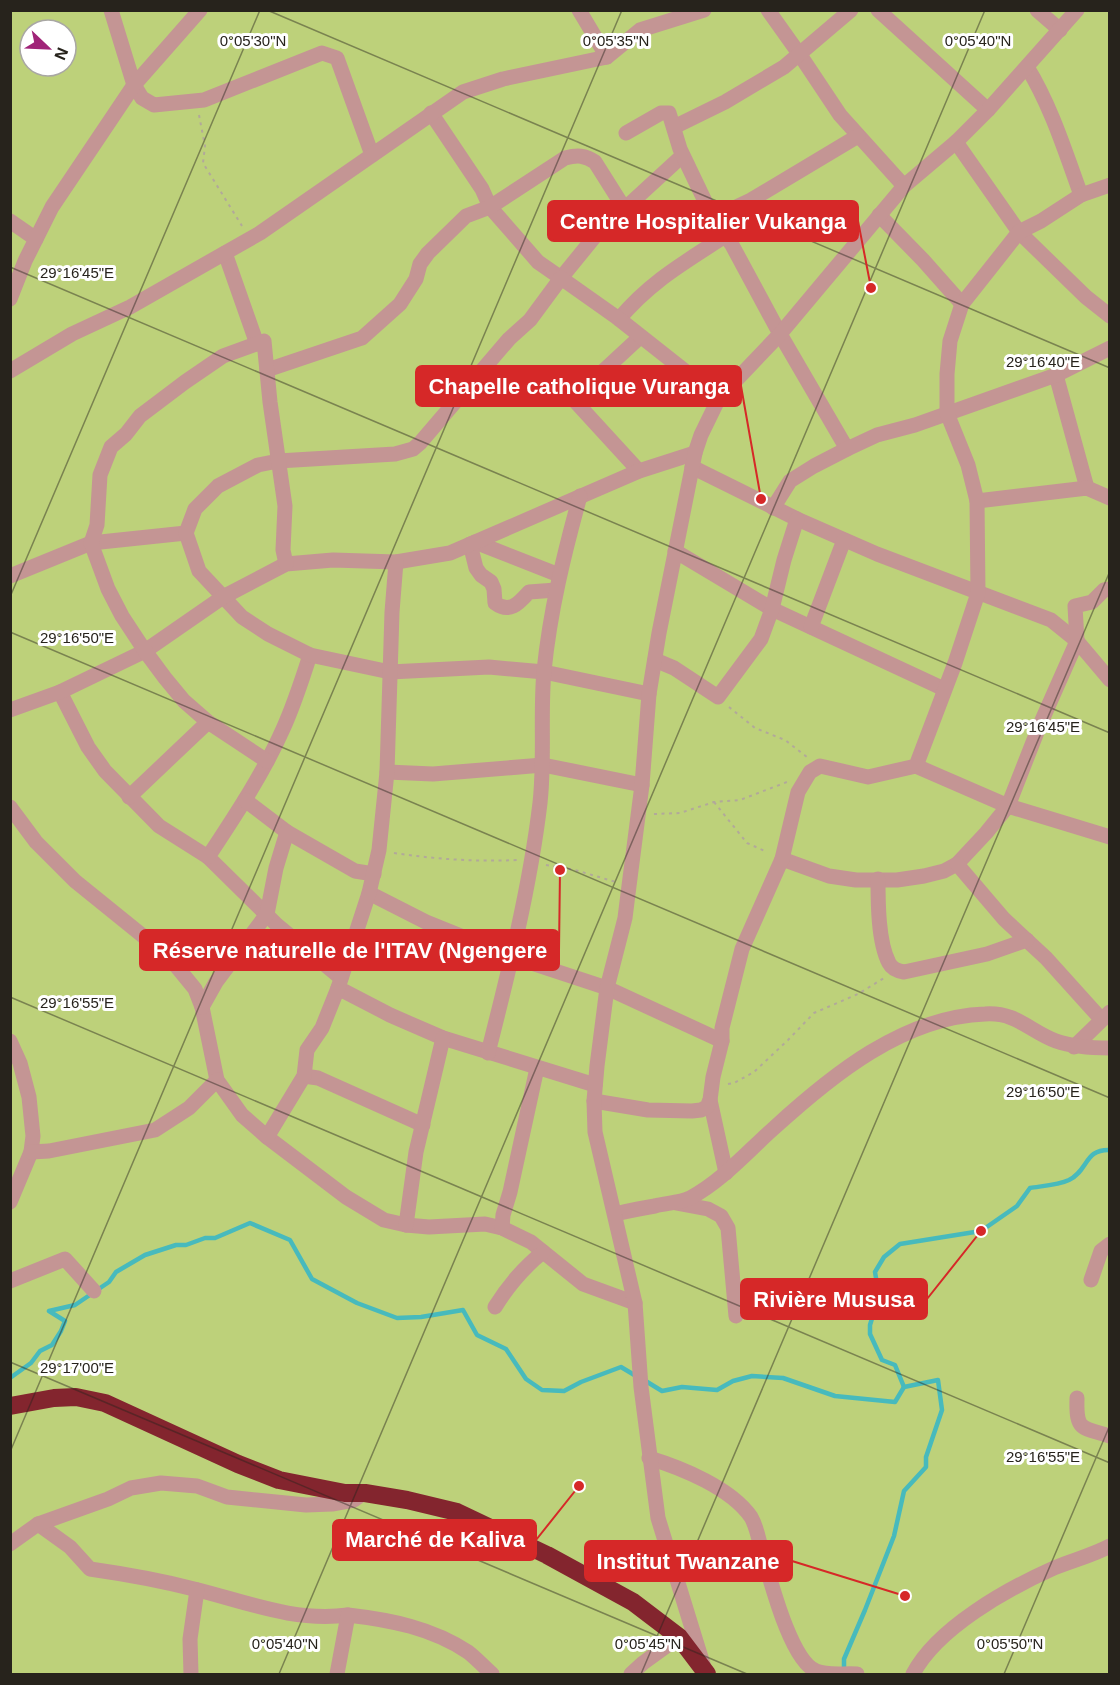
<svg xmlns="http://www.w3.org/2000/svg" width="1120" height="1685" viewBox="0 0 1120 1685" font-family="Helvetica,sans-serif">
	<rect width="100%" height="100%" fill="#fcf0dd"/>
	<path fill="#bdd17a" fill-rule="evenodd" d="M11 11H1109V1674H11ZM30 30H66V66H30Z"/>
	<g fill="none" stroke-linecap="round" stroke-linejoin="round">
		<g stroke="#47babd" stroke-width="4.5">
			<path d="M10 1378 31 1363 40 1351 52 1345 61 1331 65 1321 49 1311 75 1305 109 1282 116 1272 145 1255 176 1245H186L205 1238H215L250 1223 290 1240 312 1279 357 1303 397 1318 421 1317 463 1310 477 1335 506 1349 526 1379 542 1390 564 1391 581 1382 621 1367 636 1376"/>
			<path d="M644 1380 662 1391 682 1387 717 1390 733 1381 752 1376 783 1378 835 1396 895 1402 904 1387"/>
			<path d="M904 1387 895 1365 882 1360 870 1334V1325L879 1296 875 1272 884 1257 900 1244 981 1231 1017 1206 1030 1188C1042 1186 1058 1185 1069 1180 1089 1170 1084 1149 1110 1150"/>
			<path d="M844 1671V1659L865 1610 894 1536 904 1491 926 1467V1457L942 1410 938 1380 904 1387"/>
		</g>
		<g stroke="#b2a99a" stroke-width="2" stroke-dasharray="3 4.5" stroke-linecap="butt">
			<path d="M199 115 205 146 203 163 242 226"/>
			<path d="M729 707 755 728 785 740 807 757"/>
			<path d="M714 802 747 843 767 852"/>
			<path d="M654 814 680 813 714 802 740 800 787 782"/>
			<path d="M394 853C435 859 475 862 517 860"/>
			<path d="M546 865 575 870 616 882"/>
			<path d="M728 1084 734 1083 754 1072 788 1040 814 1013 858 994 884 978"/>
		</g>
		<g stroke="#c49594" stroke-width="15">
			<path d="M111 10 134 85 142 98 154 105 204 100 322 53 337 58 372 155"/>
			<path d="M579 10 607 57"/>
			<path d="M768 10 800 55 840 115 904 186"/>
			<path d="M878 10 988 110"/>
			<path d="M1037 10 1060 30"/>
			<path d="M1027 67C1051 106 1065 151 1081 195"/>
			<path d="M431 113 482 189 490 207 538 262 561 278 596 235 682 156"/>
			<path d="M674 127 725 102 784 67 851 10"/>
			<path d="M626 133 661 113H669L680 149 713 218 732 245 780 334 847 449"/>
			<path d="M956 142 1019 232 1086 297 1110 316"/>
			<path d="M879 215 923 260 962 304"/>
			<path d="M713 218 751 200 858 136"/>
			<path d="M10 221 36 239"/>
			<path d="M225 253 257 344"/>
			<path d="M10 299 25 261 52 207 134 85 200 10"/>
			<path d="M619 319C651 281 684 263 725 236"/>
			<path d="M267 370 362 338 400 304 416 279 420 264 428 253 466 216 490 207 565 158C577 155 585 155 595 162L624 208"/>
			<path d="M10 371 72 334 130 307 260 233 463 92 503 79 607 57 640 30 704 10"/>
			<path d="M1056 375 1087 488"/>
			<path d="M692 467 797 519 877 554 1051 620 1077 641 1110 680"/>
			<path d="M639 471 573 399 640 337"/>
			<path d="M977 501 1087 488 1110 498"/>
			<path d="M773 508 790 481 814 466 847 449 877 435 915 425 1056 375 1110 348"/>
			<path d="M475 542 559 575"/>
			<path d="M470 544 476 568 481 575 491 582 494 589 495 603C510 614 519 603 529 592L556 590"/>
			<path d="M675 551 772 609 944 689"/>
			<path d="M10 576 91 543 186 533"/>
			<path d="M811 627 844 540"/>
			<path d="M310 655C302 680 294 705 283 729 263 774 235 816 208 857L277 925 341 978"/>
			<path d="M655 660 674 668 718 697 761 639 772 609 784 560 797 519"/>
			<path d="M60 692 88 747 105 771 159 826 208 857"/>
			<path d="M649 694 544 672 489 667 390 672 310 655 268 634 242 617 199 571 186 533 195 509 218 486 258 465 278 461 395 454 413 449 420 443 509 339 530 320 561 278 619 319 719 398"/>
			<path d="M10 710 60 692 145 651 223 597 286 564 333 560 396 562 450 553 639 471 695 453"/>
			<path d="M267 761 208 722 184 701 165 678 145 651 122 616 108 589 91 543 97 525 100 475 111 447 126 434 140 416 185 382 223 356 264 341 270 402 285 506 283 550 286 564"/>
			<path d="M916 766 1008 806 1110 837"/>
			<path d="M387 772 433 774 543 765 642 785"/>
			<path d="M129 797 208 722"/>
			<path d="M245 800 287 832"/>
			<path d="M10 807 36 842 75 881 143 936 177 967 195 989 202 1007 217 1080 242 1115 267 1137 346 1197 384 1220 406 1225 429 1227 485 1224 502 1228 531 1242 583 1284 635 1303"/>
			<path d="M782 859 829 876 856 880H897L924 876 944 871 957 864 986 833 1008 806 1039 727 1077 641 1075 606 1092 602 1104 590 1110 589"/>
			<path d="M957 864 1004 919 1046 958 1101 1019"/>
			<path d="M878 879C878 902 878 942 889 963 892 969 898 971 904 972L987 954 1027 940"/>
			<path d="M369 893 426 922 513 957 607 988 722 1041"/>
			<path d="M338 988 390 1015 443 1038 595 1085"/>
			<path d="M202 1007 216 982 267 914 276 868 287 832 355 871 374 874"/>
			<path d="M10 1041 20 1063 29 1097 33 1136 31 1152 10 1202"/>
			<path d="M1074 1047 1110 1012"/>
			<path d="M488 1053C509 970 530 887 540 803 545 759 540 714 544 671 550 611 564 554 580 496"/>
			<path d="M304 1076 318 1078 423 1125"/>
			<path d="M710 1100 726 1173"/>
			<path d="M594 1101 648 1110 692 1111 701 1110 707 1107 710 1100 713 1077 722 1041V1028L742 949 782 859 798 792 810 772 820 766 868 777 916 766 955 663 978 593 977 501 968 465 947 413V374L950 341 962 304 1019 232 1041 221 1081 195 1110 185"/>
			<path d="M267 1137 304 1076 307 1050 322 1028 338 988 369 893 379 850 387 772 392 612 396 562"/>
			<path d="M31 1152 49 1151 155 1130 189 1108 217 1080"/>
			<path d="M676 1203 708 1209 721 1216 728 1228 736 1316"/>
			<path d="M615 1214C628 1211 642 1208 655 1206 666 1203 680 1203 690 1198 723 1180 747 1152 774 1128 832 1075 903 1017 985 1014 1017 1012 1029 1031 1056 1041 1073 1047 1091 1048 1110 1048"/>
			<path d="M406 1225 416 1152 443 1038"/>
			<path d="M502 1228 503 1215 510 1192 537 1068"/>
			<path d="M1091 1280 1101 1251 1110 1244"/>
			<path d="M10 1281 65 1259 94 1291"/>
			<path d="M495 1307C508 1286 523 1268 543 1252"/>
			<path d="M1077 1398C1076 1431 1081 1427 1110 1436"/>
			<path d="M649 1458C682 1468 731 1488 751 1517 757 1527 759 1541 762 1552 770 1578 790 1660 816 1671 828 1676 844 1673 857 1674"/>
			<path d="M38 1524 70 1547 90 1569C125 1574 159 1580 194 1589 247 1602 293 1622 348 1615"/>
			<path d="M10 1544 38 1524 108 1499 131 1488 161 1483 197 1486 227 1497 306 1505 332 1504 354 1500 361 1495"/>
			<path d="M703 1664 658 1518 641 1387 635 1303 595 1132 594 1101 597 1066 607 988 625 918 629 886 642 785 649 694 659 633 695 453 701 435 719 398 780 334 904 186 956 142 988 110 1077 10"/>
			<path d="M191 1674 190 1639 197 1590"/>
			<path d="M337 1674 348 1615C391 1620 432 1628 468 1652 476 1658 484 1667 492 1674"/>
			<path d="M631 1674 643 1663 679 1637"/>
			<path d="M913 1674C937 1628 1007 1589 1054 1568 1073 1560 1091 1556 1110 1546"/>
		</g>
		<path stroke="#83252e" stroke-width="18" d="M10 1406 54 1398 76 1397 105 1403 238 1464 279 1480 345 1493H365L407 1500 457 1512 547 1555 633 1602 679 1637 707 1674"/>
	</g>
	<path fill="none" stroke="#27231c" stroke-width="1.5" stroke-opacity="0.45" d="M267 10 1110 368M10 267 1110 733M10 597 260 10M10 632 1110 1098M10 997 1110 1463M10 1362 747 1674M10 1452 622 10M279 1674 985 10M641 1674 1110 571M1004 1674 1110 1425"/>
	<g font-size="15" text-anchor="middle" fill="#27231c" stroke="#fff" stroke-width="6" stroke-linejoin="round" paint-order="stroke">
		<text x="616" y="46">0°05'35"N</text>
		<text x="978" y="46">0°05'40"N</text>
		<text x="253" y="46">0°05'30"N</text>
		<text x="77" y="278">29°16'45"E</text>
		<text x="1043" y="367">29°16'40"E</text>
		<text x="77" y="643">29°16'50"E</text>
		<text x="1043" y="732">29°16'45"E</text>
		<text x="77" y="1008">29°16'55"E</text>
		<text x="1043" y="1097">29°16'50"E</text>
		<text x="77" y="1373">29°17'00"E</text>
		<text x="1043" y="1462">29°16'55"E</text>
		<text x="285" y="1649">0°05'40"N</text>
		<text x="648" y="1649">0°05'45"N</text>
		<text x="1010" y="1649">0°05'50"N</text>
	</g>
	<path fill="none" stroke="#d62828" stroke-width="2" d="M871 288L858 221M761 499L741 386M560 870L559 950M981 1231L927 1299M579 1486L536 1540M905 1596L792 1561"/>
	<g fill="#d62828" stroke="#fff" stroke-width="2">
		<circle cx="871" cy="288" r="6"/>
		<circle cx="761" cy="499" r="6"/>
		<circle cx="560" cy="870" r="6"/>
		<circle cx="981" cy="1231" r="6"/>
		<circle cx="579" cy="1486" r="6"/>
		<circle cx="905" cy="1596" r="6"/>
	</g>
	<g fill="#d62828" stroke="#d62828" stroke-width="2">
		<rect x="548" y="201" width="310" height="40" rx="6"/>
		<rect x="416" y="366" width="325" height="40" rx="6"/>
		<rect x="140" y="930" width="419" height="40" rx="6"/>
		<rect x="741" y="1279" width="186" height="40" rx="6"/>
		<rect x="333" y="1520" width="203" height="40" rx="6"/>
		<rect x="585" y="1541" width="207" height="40" rx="6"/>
	</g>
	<g font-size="22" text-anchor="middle" font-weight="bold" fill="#fff">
		<text x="703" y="229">Centre Hospitalier Vukanga</text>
		<text x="579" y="394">Chapelle catholique Vuranga</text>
		<text x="350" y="958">Réserve naturelle de l'ITAV (Ngengere</text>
		<text x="834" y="1307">Rivière Mususa</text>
		<text x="435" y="1547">Marché de Kaliva</text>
		<text x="688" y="1569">Institut Twanzane</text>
	</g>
	<rect width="1120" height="1685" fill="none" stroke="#27231c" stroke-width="24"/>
	<g transform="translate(48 48) rotate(113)"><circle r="28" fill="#ffffff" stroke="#a9a7a4" stroke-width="1.5"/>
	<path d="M0-4.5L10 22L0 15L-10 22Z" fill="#a02378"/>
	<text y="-9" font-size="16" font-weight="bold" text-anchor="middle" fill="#27231c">N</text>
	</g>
</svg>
